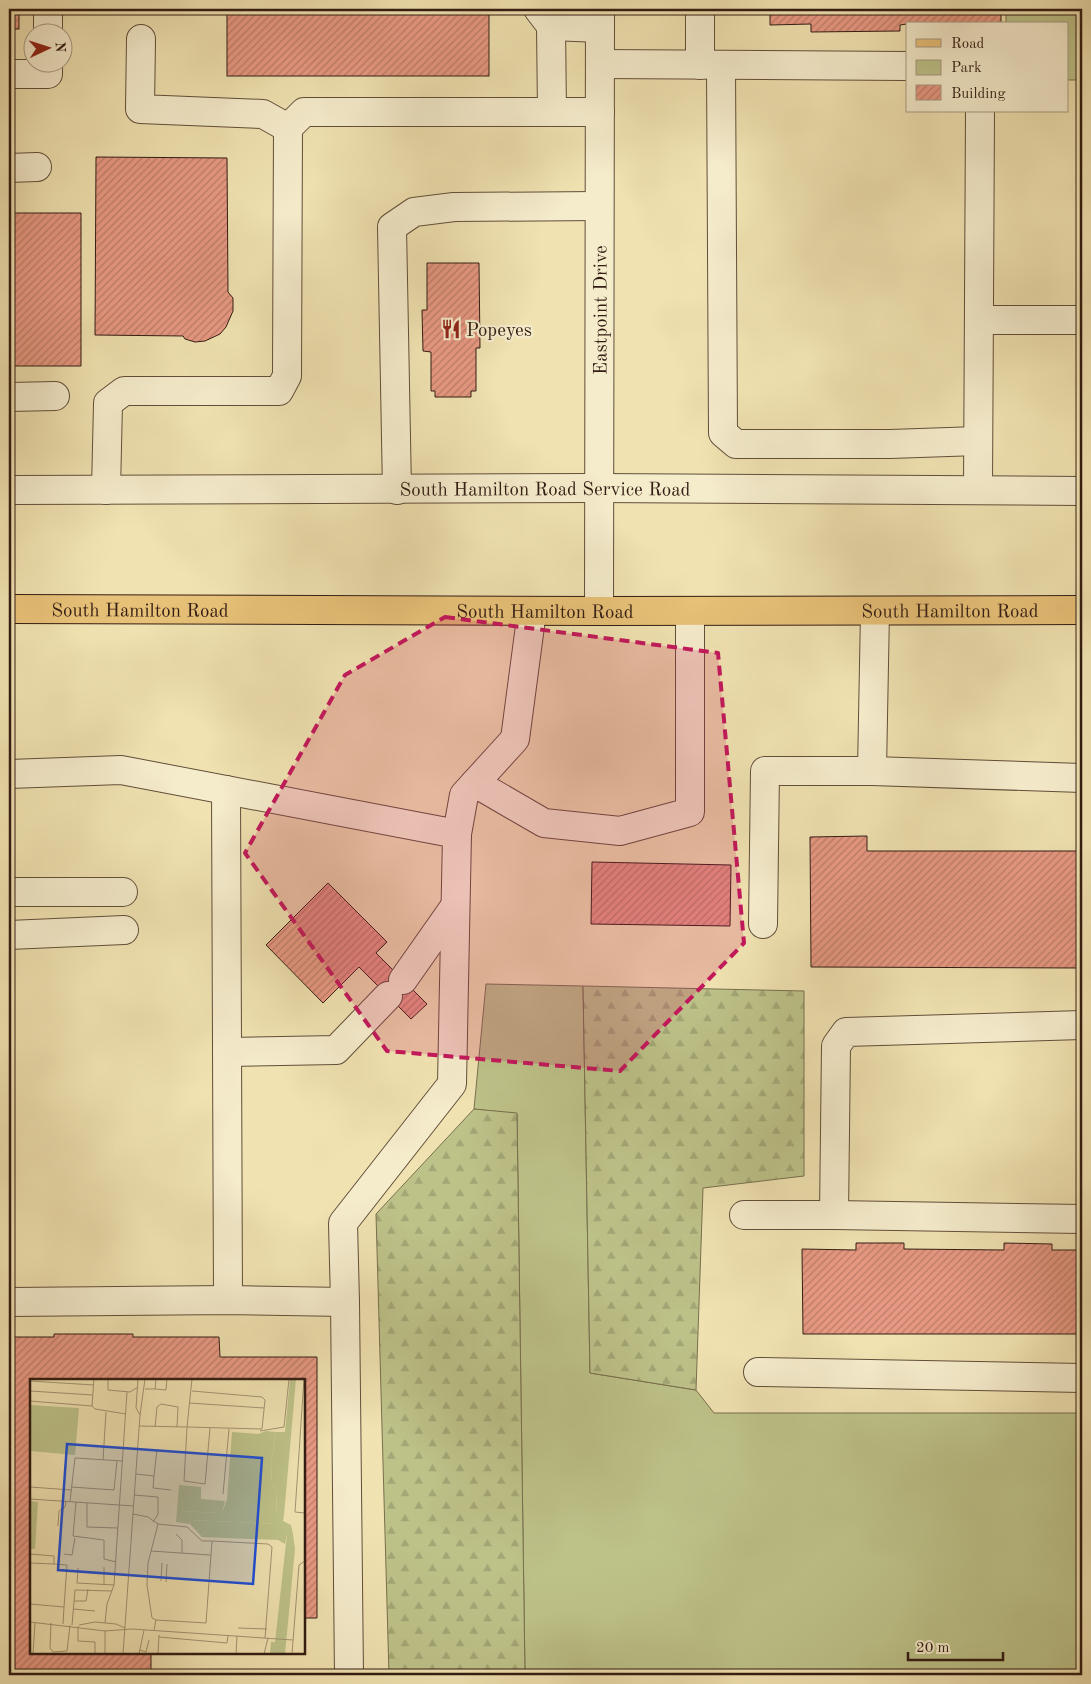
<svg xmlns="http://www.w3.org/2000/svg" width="1091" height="1684" viewBox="0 0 1091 1684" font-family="'Old Standard TT',serif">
	<defs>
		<pattern id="forest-firs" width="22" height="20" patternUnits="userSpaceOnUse" patternTransform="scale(1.25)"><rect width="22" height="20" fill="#bdc289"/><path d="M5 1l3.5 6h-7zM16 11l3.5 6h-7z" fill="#a3a675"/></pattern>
		<pattern id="building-hatch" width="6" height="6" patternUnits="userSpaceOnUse" patternTransform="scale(1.25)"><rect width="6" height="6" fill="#e89983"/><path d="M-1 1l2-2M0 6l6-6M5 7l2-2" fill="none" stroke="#bd7c6a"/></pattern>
	</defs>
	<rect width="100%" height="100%" fill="#f0e2b1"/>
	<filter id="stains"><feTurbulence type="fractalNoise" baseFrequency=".004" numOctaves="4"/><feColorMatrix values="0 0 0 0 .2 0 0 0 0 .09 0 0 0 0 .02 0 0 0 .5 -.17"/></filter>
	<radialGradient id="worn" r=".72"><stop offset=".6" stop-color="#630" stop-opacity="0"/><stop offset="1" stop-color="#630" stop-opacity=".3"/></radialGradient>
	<g fill="#bdc289" stroke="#786f4e">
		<path d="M1006 9H1082V80H1067V24H1006Z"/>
		<path d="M486 984 583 986 590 1373 696 1390 714 1413H1082V1675H525L517 1114 474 1109Z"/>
	</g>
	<g fill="url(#forest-firs)" stroke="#786f4e">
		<path d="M583 986 804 991V1176L703 1188 696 1390 590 1373Z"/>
		<path d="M474 1109 517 1113 525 1675H389L376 1214Z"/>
	</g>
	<g fill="url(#building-hatch)" stroke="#321c13">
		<rect x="9" y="9" width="10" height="20"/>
		<rect x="227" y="9" width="262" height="67"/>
		<path d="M770 9H1001V24H907L900 25V31L811 32V24L770 25Z"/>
		<path d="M96 157 227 158 228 292 233 298V311L226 327 220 334 205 341 195 342 185 339 183 336 95 335Z"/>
		<path d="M12 213H81V366H9V241H12Z"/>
		<path d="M427 263H479L480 348H476V391H471V397H435V391H431V352L423 351 422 310H427Z"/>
		<path d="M867 836V851H1082V968L811 967 810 837Z"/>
		<path d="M592 862 731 865 730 926 591 924Z"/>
		<path d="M328 883 387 942 376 953 427 1004 411 1019 359 967 323 1003 266 945Z"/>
		<path d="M856 1243H904V1249L1004 1250V1243L1052 1244V1250H1082V1334H803L802 1249 856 1250Z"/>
		<path d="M54 1334H133V1337H219L220 1357H317V1618H304V1380H31V1653H151V1675H9V1337H54Z"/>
	</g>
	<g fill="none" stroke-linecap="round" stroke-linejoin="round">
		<defs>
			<g id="minor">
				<path d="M538 9 551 26 600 28"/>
				<path d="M700 9V65"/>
				<path d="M551 26 552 112"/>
				<path d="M48 32V9"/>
				<path d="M141 39 140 109 263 114 288 128"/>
				<path d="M600 64 907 66"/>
				<path d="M721 65 723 433 736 444H890L978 441"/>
				<path d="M9 74H48V62"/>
				<path d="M9 168 37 167"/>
				<path d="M979 320H1082"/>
				<path d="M9 397 55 396"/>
				<path id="s1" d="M9 490 597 488 1082 491"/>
				<path d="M106 490 108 403 124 391H279L287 376 288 128 304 112H600"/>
				<path d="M397 490 392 227 414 212 454 207 599 206"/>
				<path d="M978 490 980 111"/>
				<path id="s2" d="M599 611 600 9"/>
				<path d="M875 611 872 771 1082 778"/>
				<path d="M9 774 121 770 457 834 464 795 515 739 532 611"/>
				<path d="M475 783 544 823 620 831 690 812V611"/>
				<path d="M226 790 228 1300"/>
				<path d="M9 892H123"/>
				<path d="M763 924 765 771H872"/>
				<path d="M9 935 124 930"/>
				<path d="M403 980 455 906"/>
				<path d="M1082 1025 846 1032 836 1046 834 1215 1082 1219"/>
				<path d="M227 1052 336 1050 388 996"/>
				<path d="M744 1215H834"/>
				<path d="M9 1302 228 1300 345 1302 343 1223 452 1084 457 834"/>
				<path d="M345 1302 349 1675"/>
				<path d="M758 1372 1082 1378"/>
			</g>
			<g id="major">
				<path id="s3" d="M9 609 599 611 1082 610"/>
			</g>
		</defs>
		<use href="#minor" stroke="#624e3a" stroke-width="30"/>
		<use href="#major" stroke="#321c13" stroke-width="30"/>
		<use href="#minor" stroke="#f5eccc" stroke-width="28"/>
		<use href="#major" stroke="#e8c178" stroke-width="28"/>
	</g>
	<path fill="#c2185b" fill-opacity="0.2" stroke="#c2185b" stroke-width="4" stroke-dasharray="10 6" stroke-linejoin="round" d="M445 617 718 653 744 943 620 1071 387 1051 245 853 345 675Z"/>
	<defs>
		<symbol id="restaurant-bare" viewBox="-9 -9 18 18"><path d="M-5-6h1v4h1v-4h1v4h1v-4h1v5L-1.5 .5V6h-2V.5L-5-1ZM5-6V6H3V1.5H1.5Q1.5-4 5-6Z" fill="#8f2418" stroke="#f5eccc" stroke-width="2.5" paint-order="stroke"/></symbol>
	</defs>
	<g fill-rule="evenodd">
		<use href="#restaurant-bare" x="437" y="315" width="28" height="28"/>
	</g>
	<g text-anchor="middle" stroke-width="4.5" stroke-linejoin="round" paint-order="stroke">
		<g font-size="19" fill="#321c13" stroke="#f5eccc">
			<text dy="7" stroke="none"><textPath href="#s2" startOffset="301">Eastpoint Drive</textPath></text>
			<text dy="7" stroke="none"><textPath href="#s1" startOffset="536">South Hamilton Road Service Road</textPath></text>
			<text dy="7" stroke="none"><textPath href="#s3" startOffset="131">South Hamilton Road</textPath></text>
			<text dy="7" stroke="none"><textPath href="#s3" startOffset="941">South Hamilton Road</textPath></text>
			<text dy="7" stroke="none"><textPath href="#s3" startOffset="536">South Hamilton Road</textPath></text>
		</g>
		<g font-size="19" fill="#321c13" stroke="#f5eccc" text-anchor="start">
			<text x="466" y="336">Popeyes</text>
		</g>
	</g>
	<g transform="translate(30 1379)">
		<rect width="275" height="275" fill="#f0e2b1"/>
		<path d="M0 26 49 29 45 76 0 72ZM236 52 246 53 241 85 242 105 247 112 246 135 254 136 253 142 261 146 263 155H257L255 165 248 161V145L161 141 160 145 146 143 147 132 192 134 197 120 202 53 228 55ZM0 122 8 123 5 170H0Z" fill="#bdc289"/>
		<path d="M260 0H266L254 136H246L247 112 242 105 241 85 246 53H255ZM149 106 171 108V120L195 122 192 134 147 132ZM161 141 249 145 248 161 172 158 160 145ZM257 155H263L265 170 255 275H240L241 263H245Z" fill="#bdc289"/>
		<path fill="none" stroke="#a49372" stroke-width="1" d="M64 0 62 27 65 30 96 35M78 0V11L100 13 108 8M108 0 106 29 110 36M274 0 265 133 275 134M0 2 64 6M115 10H125L126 0M125 10 136 11 137 0M0 12 63 16M162 12 232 18 235 21 232 50 157 48 162 0M0 22 62 27M159 24 234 29M109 47 157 48 154 102 175 105 180 49M125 48 127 28 131 25 148 28 147 48M230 52 254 48 259 0M73 81 76 33M106 95 124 97 127 70M124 97 123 109 141 111M0 108 41 111M41 108 84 111 87 82M193 115 199 50M104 116 128 118V135L123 143M0 120 104 127M40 122 45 79 93 82M46 123 43 157 74 161V180L86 183M57 124V148L88 149M103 135 118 138 128 145 118 184 117 206 122 239 126 241 124 251M28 147 29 132 35 128 36 122M146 155 152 161V174M182 162 238 165 242 168 235 259M121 172 180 176M0 175 24 177V185L37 186 34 228M34 175 42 176 45 159M0 184 24 185M48 189 47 204 84 206M131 202 132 184M136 203 137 185M74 206V188M44 222H56L58 210M0 225 34 228 33 245M43 230 65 232M126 241 176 244 182 162H172L157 148 128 145M0 243 75 252 102 250 263 261M21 244 20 269 23 273 37 272 40 246M75 244 77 225 84 206 97 13M42 246 45 211 82 212M49 246 65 243 86 245 95 249M48 247V262L65 263V275M208 249 237 250M129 258 197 264 198 257M110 271 116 273 119 261M3 275 5 243M71 275H75V252M93 275 110 36 115 0M109 275 114 251M128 275 129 256M206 275 207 257M234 275 238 259M262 275 269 186 275 182"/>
		<path fill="#1d4ed8" fill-opacity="0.15" stroke="#1d4ed8" stroke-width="2.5" d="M37 65 232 79 223 205 28 191Z"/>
		<rect width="275" height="275" fill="none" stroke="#321c13" stroke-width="2.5"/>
	</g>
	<rect width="1091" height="1684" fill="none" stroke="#f0e2b1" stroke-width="30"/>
	<rect x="10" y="10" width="1071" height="1664" fill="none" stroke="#321c13" stroke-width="2.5"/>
	<rect x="15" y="15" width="1061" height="1654" fill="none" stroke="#321c13"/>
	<rect x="906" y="22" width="162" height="90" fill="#f5eccc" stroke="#a79982"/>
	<rect x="916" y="39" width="25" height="8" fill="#e8c178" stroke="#a79982"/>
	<text x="951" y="48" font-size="15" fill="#321c13">Road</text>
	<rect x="916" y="60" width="25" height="15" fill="#bdc289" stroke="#a79982"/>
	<text x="951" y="72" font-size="15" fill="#321c13">Park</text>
	<rect x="916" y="85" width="25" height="15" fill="url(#building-hatch)" stroke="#a79982"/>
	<text x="951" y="98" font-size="15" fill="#321c13">Building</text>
	<g transform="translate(48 48) rotate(86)"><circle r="24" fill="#f5eccc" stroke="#a79982"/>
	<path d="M0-4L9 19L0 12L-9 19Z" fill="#8f2418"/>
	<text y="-8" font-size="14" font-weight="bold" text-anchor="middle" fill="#321c13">N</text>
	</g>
	<path d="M908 1652v8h95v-8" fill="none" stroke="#321c13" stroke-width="2.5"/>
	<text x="916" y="1652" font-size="15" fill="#321c13" stroke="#f5eccc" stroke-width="4" paint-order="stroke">20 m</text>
	<rect width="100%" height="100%" filter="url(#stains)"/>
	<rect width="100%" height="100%" fill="url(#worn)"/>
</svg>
